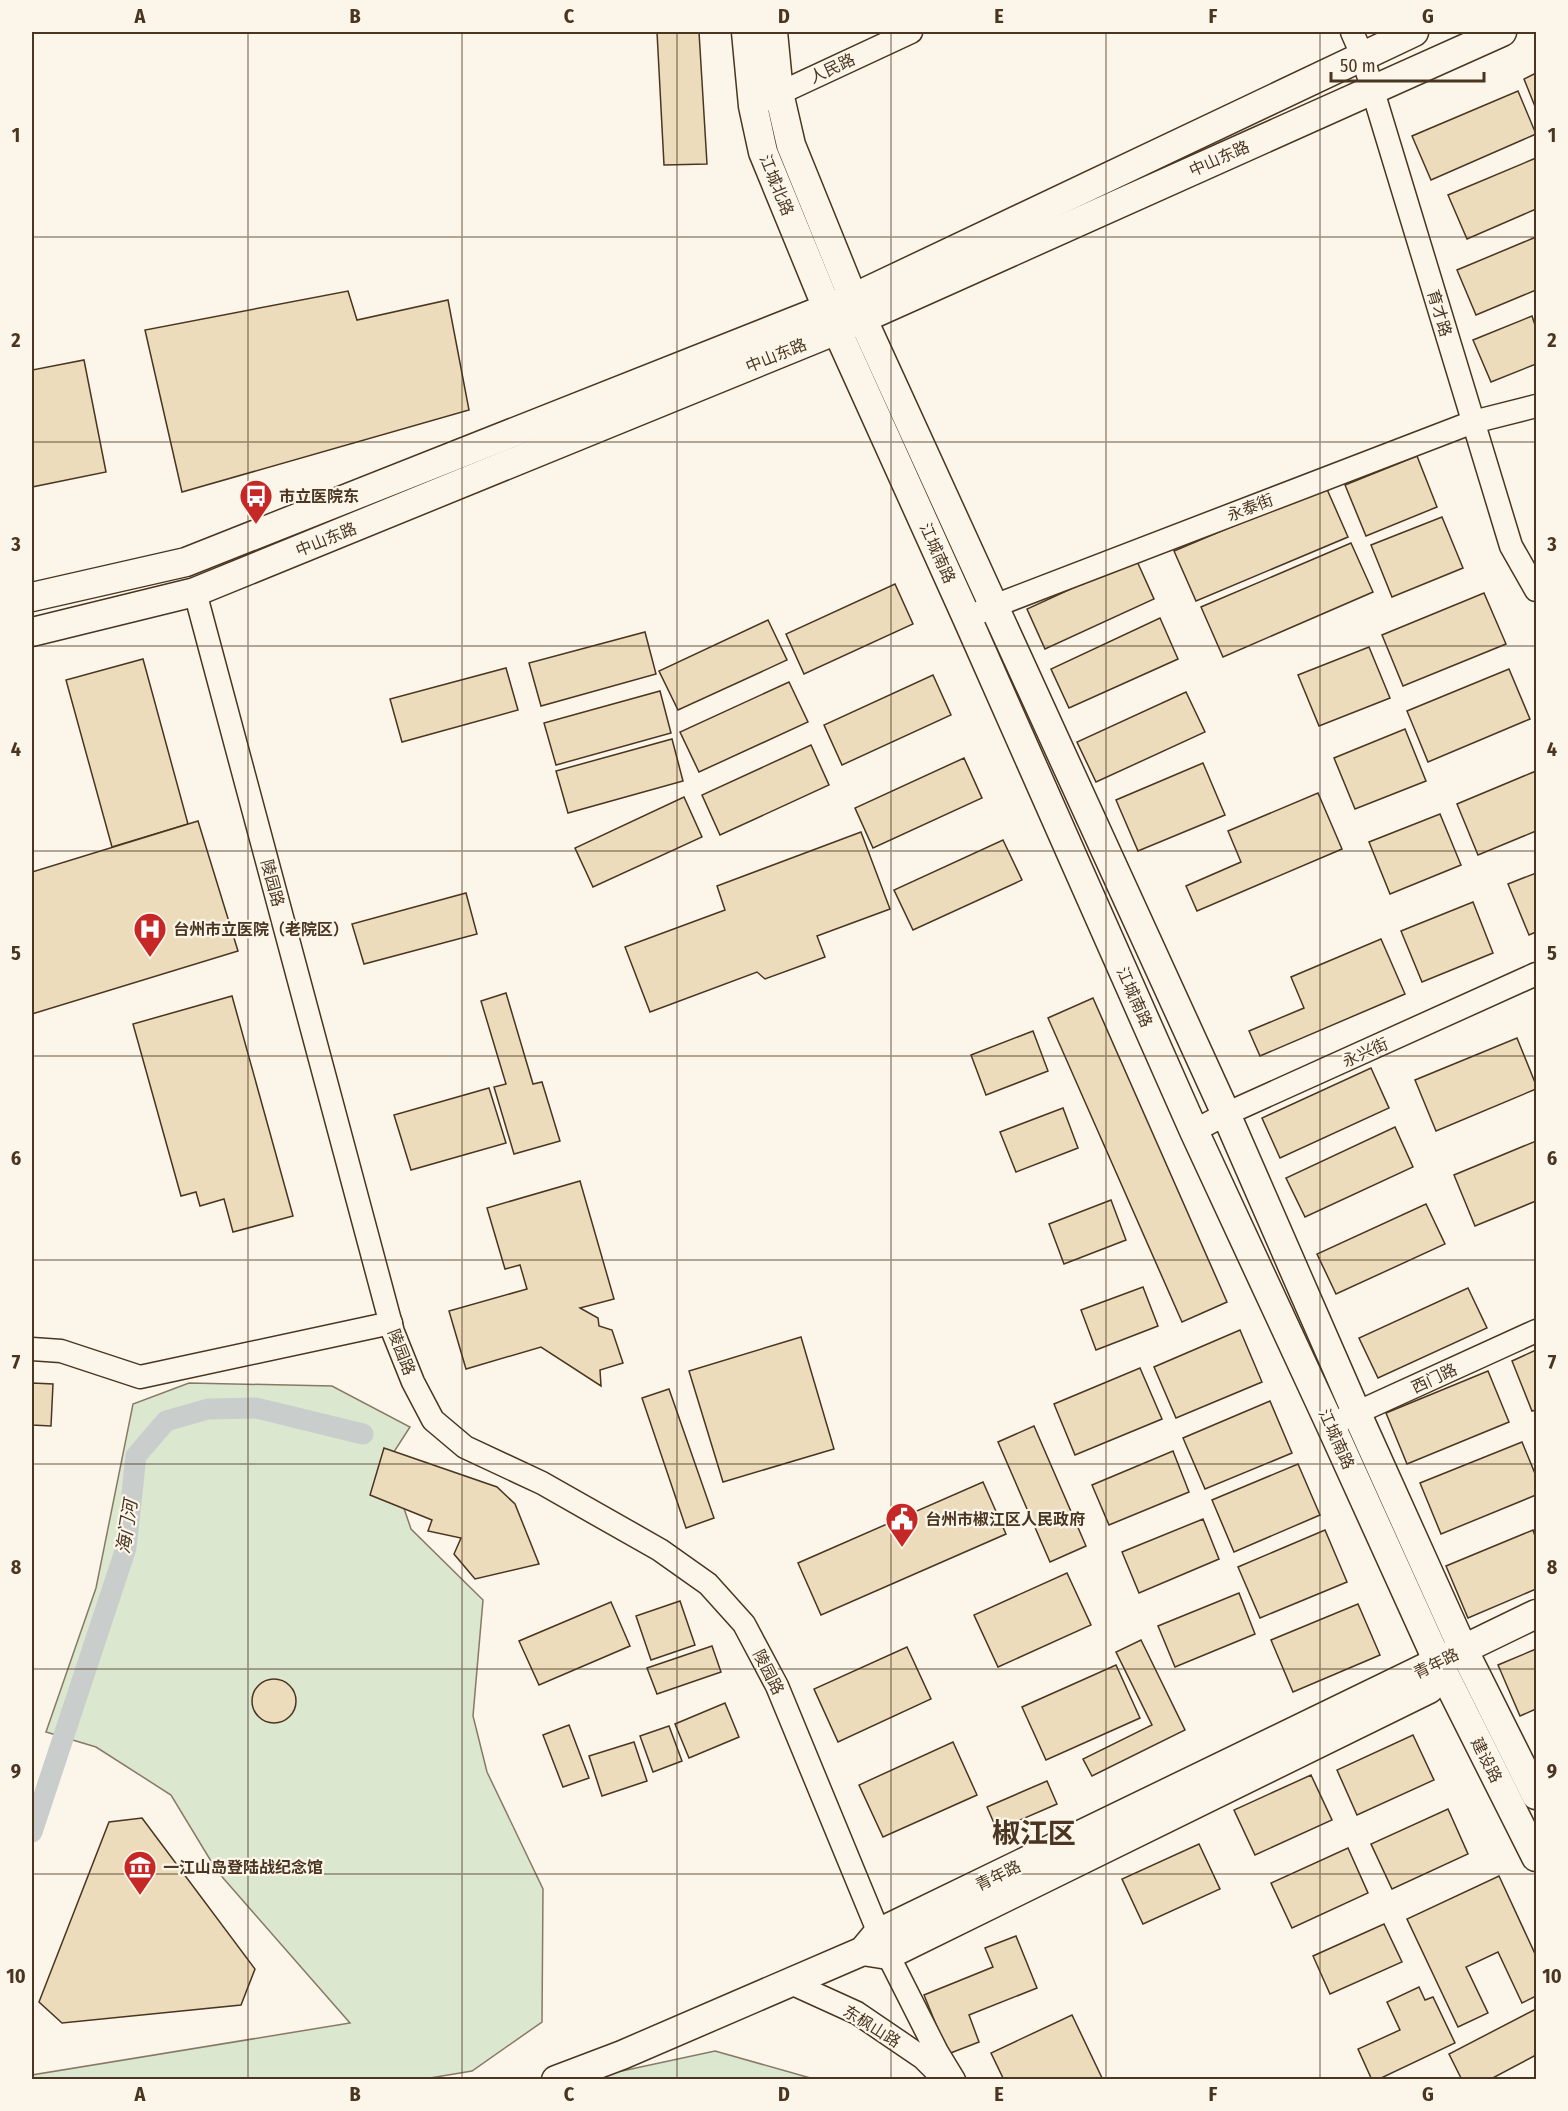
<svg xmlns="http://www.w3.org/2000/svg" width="1568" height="2111" viewBox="0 0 1568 2111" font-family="'Fira Sans Condensed','Noto Sans SC',sans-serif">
	<rect width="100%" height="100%" fill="#fbf6e9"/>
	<g fill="#dce7d0" stroke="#887966" stroke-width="1.5">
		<path d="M189 1383 332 1386 410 1427 388 1461 411 1529 483 1600 473 1716 487 1772 543 1889 542 2022 472 2071 424 2079 32 2080V2075L350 2023 217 1871 171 1795 96 1747 46 1732 96 1588 133 1404Z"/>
		<path d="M715 2051 814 2079 580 2080Z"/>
	</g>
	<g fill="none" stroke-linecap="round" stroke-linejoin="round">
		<path stroke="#c9cecd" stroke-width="21" d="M32 1832 126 1548 136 1456 166 1421 208 1409 256 1408 363 1434"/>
	</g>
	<g fill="#ecdcbc" stroke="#4a3520" stroke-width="1.5">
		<path d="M657 32H699L707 164 664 165Z"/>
		<path d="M1536 73V109L1524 79Z"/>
		<path d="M1518 91 1536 134 1431 180 1412 136Z"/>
		<path d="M1536 158V209L1467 239 1448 195Z"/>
		<path d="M1536 237V290L1476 315 1457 270Z"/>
		<path d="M348 291 357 320 448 300 469 410 182 492 145 330Z"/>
		<path d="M1532 316 1536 328V364L1491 382 1473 340Z"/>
		<path d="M84 360 106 472 32 487V370Z"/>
		<path d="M1417 456 1437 507 1366 536 1345 485Z"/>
		<path d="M1326 487 1348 537 1196 601 1174 551Z"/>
		<path d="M1442 517 1463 568 1392 597 1371 545Z"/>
		<path d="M1351 543 1373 592 1223 657 1201 607Z"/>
		<path d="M1136 559 1154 599 1045 649 1027 609Z"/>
		<path d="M895 584 913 624 804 674 786 634Z"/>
		<path d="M1484 593 1506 644 1403 686 1382 635Z"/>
		<path d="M1160 618 1178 659 1069 708 1051 669Z"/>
		<path d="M768 620 787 660 678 710 659 671Z"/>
		<path d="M645 632 656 674 541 706 529 663Z"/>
		<path d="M1369 647 1390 698 1319 726 1298 675Z"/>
		<path d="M143 659 188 824 112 847 66 680Z"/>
		<path d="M506 668 518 710 402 742 390 699Z"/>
		<path d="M1509 669 1530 719 1428 762 1407 711Z"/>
		<path d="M933 675 951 715 842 765 824 725Z"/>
		<path d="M789 682 808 722 699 772 680 732Z"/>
		<path d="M660 691 671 733 556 765 544 723Z"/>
		<path d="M1186 692 1205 732 1096 782 1077 742Z"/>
		<path d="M1405 729 1426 781 1355 809 1334 758Z"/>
		<path d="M672 739 683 781 568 813 556 771Z"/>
		<path d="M811 745 829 785 720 835 702 795Z"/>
		<path d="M964 758 982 798 873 848 855 808Z"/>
		<path d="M1203 763 1225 815 1138 851 1116 800Z"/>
		<path d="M1536 771V831L1478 855 1457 804Z"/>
		<path d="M1318 793 1342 849 1197 911 1186 886 1241 862 1228 831Z"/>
		<path d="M684 797 702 837 593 887 575 848Z"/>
		<path d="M1440 814 1461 865 1390 894 1369 842Z"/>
		<path d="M198 821 238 951 32 1014V872Z"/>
		<path d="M861 832 890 909 817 936 825 957 765 979 757 972 650 1012 625 947 725 910 717 886Z"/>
		<path d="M1003 840 1022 880 913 930 894 890Z"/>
		<path d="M1536 873V932L1529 935 1508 884Z"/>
		<path d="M466 893 477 934 364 964 352 924Z"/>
		<path d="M1473 902 1493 953 1422 982 1401 931Z"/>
		<path d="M1381 939 1405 994 1260 1056 1249 1031 1304 1008 1291 977Z"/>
		<path d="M506 993 533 1084 542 1082 560 1141 514 1154 494 1087 506 1084 481 1001Z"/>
		<path d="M232 996 293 1216 233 1232 224 1199 200 1206 196 1192 181 1196 133 1024Z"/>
		<path d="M1093 998 1227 1302 1182 1322 1048 1018Z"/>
		<path d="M1033 1031 1048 1071 986 1095 971 1055Z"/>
		<path d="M1517 1038 1536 1085V1089L1436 1131 1415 1080Z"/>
		<path d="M1371 1068 1389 1108 1280 1158 1262 1118Z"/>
		<path d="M489 1088 506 1143 411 1170 394 1115Z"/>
		<path d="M1063 1108 1078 1148 1016 1172 1000 1132Z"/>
		<path d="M1395 1127 1413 1167 1305 1217 1286 1178Z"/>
		<path d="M1536 1141V1201L1475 1226 1454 1175Z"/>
		<path d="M580 1181 614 1299 580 1308 598 1318 599 1326 612 1330 623 1363 600 1370 601 1386 541 1347 466 1369 449 1311 527 1289 520 1265 505 1269 487 1208Z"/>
		<path d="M1111 1200 1126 1240 1064 1264 1049 1224Z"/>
		<path d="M1426 1204 1445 1244 1336 1294 1317 1254Z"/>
		<path d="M1143 1287 1158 1326 1096 1350 1081 1310Z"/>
		<path d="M1468 1288 1487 1328 1378 1378 1359 1338Z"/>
		<path d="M1240 1330 1262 1382 1176 1418 1154 1367Z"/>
		<path d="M801 1337 834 1449 723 1482 689 1371Z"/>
		<path d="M1536 1350V1410L1532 1411 1512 1361Z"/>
		<path d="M1140 1368 1162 1419 1075 1455 1054 1404Z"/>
		<path d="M1488 1371 1509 1422 1407 1464 1386 1413Z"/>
		<path d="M32 1383 53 1384 51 1426 32 1425Z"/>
		<path d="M669 1389 714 1518 686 1528 642 1398Z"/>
		<path d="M1270 1401 1292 1453 1205 1489 1183 1438Z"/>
		<path d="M1034 1426 1086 1546 1050 1562 998 1442Z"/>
		<path d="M1522 1442 1536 1476V1495L1441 1534 1420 1483Z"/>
		<path d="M384 1448 497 1487 515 1504 539 1564 475 1579 454 1554 461 1538 428 1531 432 1520 370 1495Z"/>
		<path d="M1173 1451 1189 1492 1109 1525 1092 1485Z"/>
		<rect x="32" y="1454" width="1" height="40"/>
		<path d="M1298 1464 1320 1515 1234 1552 1212 1500Z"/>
		<path d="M983 1482 1006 1534 821 1615 798 1563Z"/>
		<path d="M1203 1519 1219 1559 1139 1593 1122 1552Z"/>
		<path d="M1325 1530 1347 1582 1260 1618 1238 1567Z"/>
		<path d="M1533 1530 1536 1539V1589L1468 1618 1446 1566Z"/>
		<path d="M1067 1573 1091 1625 998 1667 974 1615Z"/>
		<path d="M1239 1593 1255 1634 1175 1667 1158 1626Z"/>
		<path d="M680 1601 695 1645 651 1660 636 1616Z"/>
		<path d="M611 1602 630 1646 539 1685 519 1641Z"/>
		<path d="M1358 1604 1380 1655 1293 1692 1271 1640Z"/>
		<path d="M1141 1640 1185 1730 1092 1776 1083 1759 1152 1725 1116 1652Z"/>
		<path d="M712 1646 721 1672 657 1694 647 1668Z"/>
		<path d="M907 1647 931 1699 838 1742 814 1689Z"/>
		<path d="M1536 1649V1709L1520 1716 1498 1665Z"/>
		<path d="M1116 1665 1140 1718 1046 1760 1022 1707Z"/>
		<circle cx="274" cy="1701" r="22"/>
		<path d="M725 1703 739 1737 689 1758 675 1724Z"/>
		<path d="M569 1725 589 1778 563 1787 543 1735Z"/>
		<path d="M669 1726 682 1761 653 1772 640 1736Z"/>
		<path d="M1413 1735 1434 1780 1357 1815 1337 1770Z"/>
		<path d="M634 1742 647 1781 602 1796 589 1756Z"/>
		<path d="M953 1742 977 1795 883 1837 859 1785Z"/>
		<path d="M1311 1775 1332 1820 1255 1855 1234 1810Z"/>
		<path d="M1047 1781 1057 1804 997 1830 987 1807Z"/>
		<path d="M1448 1809 1468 1854 1392 1889 1371 1844Z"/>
		<path d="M142 1818 255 1969 241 2005 62 2023 39 2002 109 1822Z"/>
		<path d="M1199 1844 1220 1889 1143 1924 1122 1879Z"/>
		<path d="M1348 1848 1368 1893 1292 1928 1271 1883Z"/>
		<path d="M1499 1876 1536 1956V1996L1522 2003 1498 1952 1466 1967 1488 2013 1458 2027 1407 1919Z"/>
		<path d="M1384 1924 1402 1962 1330 1994 1313 1956Z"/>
		<path d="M1016 1936 1037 1988 969 2015 979 2042 948 2054 924 1995 993 1967 985 1948Z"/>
		<path d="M1419 1987 1425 2000 1433 1997 1455 2043 1377 2080H1372L1358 2049 1400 2030 1387 2002Z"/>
		<path d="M1536 2009V2055L1489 2080H1462L1449 2054Z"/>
		<path d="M1072 2015 1103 2080H1004L991 2053Z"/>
	</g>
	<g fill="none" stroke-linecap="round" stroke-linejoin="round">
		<defs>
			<g id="minor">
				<path d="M1352 32 1362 55 1511 546 1536 590"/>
				<path d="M765 100 911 32"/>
				<path d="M195 592 393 1332 413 1382 433 1420 465 1447 542 1483 660 1550 708 1584 744 1624 777 1686 888 1955 937 2052 954 2080"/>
				<path d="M967 618 994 606 1473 422 1536 406"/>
				<path d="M1194 1131 1226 1114 1536 974"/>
				<path d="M32 1349 61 1351 140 1377 391 1323"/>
				<path d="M1343 1419 1536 1331"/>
				<path d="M791 1983 857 2013 923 2058 944 2079"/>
			</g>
			<g id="major">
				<path d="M746 32 753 106 763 152 827 308 967 618 1194 1131 1330 1424 1438 1662 1536 1857"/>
				<path d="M773 32 779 93 791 145 853 298 1226 1114 1357 1414 1463 1649 1536 1795"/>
				<path d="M32 597 186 562 853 298 1414 32"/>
				<path d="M32 632 195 592 837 330 1502 32"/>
				<path d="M863 1951 888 1955 1429 1689"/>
				<path d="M556 2080 622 2055 863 1951 878 1933 1536 1614"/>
			</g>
		</defs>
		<use href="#minor" stroke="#4a3520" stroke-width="25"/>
		<use href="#major" stroke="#4a3520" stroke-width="31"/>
		<use href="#minor" stroke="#fbf6e9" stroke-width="22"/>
		<use href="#major" stroke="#fbf6e9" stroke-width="28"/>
	</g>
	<path fill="none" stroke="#4a3520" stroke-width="1.5" stroke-opacity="0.55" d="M248 32V2080M462 32V2080M677 32V2080M891 32V2080M1106 32V2080M1320 32V2080M32 237H1536M32 442H1536M32 646H1536M32 851H1536M32 1056H1536M32 1260H1536M32 1464H1536M32 1669H1536M32 1874H1536"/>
	<defs>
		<symbol id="bus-pin" viewBox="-11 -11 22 30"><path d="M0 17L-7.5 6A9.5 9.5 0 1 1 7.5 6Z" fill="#c62828" stroke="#fbf6e9"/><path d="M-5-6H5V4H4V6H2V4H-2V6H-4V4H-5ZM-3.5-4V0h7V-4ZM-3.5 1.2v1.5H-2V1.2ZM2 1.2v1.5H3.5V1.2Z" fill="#fff"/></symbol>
		<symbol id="hospital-pin" viewBox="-11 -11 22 30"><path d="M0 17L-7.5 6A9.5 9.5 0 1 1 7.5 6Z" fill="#c62828" stroke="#fbf6e9"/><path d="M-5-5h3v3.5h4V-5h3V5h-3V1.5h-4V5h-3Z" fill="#fff"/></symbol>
		<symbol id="civic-pin" viewBox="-11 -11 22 30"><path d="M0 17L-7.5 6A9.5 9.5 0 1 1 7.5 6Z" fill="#c62828" stroke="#fbf6e9"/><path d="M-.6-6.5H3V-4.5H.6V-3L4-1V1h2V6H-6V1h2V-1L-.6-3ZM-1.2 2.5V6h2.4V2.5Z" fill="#fff"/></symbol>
		<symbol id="museum-pin" viewBox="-11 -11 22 30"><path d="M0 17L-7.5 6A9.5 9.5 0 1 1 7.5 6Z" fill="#c62828" stroke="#fbf6e9"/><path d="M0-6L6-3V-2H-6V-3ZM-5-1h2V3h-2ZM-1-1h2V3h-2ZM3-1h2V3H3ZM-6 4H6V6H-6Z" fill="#fff"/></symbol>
	</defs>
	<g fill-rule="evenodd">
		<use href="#bus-pin" x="237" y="477" width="38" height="52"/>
		<use href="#hospital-pin" x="131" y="910" width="38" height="52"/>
		<use href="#civic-pin" x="883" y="1500" width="38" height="52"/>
		<use href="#museum-pin" x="121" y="1848" width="38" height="52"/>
	</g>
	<g text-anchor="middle" stroke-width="4.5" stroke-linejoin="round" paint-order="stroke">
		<g font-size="16" fill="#4a3520" stroke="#fbf6e9">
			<text transform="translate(832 68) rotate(-25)" y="6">人民路</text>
			<text transform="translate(1219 158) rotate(-24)" y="6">中山东路</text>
			<text transform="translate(777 185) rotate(68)" y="6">江城北路</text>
			<text transform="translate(1440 313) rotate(73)" y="6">育才路</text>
			<text transform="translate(776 355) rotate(-22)" y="6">中山东路</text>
			<text transform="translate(1250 507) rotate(-21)" y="6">永泰街</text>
			<text transform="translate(326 539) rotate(-22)" y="6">中山东路</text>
			<text transform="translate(938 553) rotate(66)" y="6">江城南路</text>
			<text transform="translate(273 883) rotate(75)" y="6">陵园路</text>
			<text transform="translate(1135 997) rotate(66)" y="6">江城南路</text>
			<text transform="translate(1365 1052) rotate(-24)" y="6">永兴街</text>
			<text transform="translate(402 1352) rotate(69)" y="6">陵园路</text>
			<text transform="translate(1434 1378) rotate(-25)" y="6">西门路</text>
			<text transform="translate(1337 1439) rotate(66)" y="6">江城南路</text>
			<text transform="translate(1436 1663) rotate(-26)" y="6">青年路</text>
			<text transform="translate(769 1672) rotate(63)" y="6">陵园路</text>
			<text transform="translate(1487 1760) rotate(63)" y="6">建设路</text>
			<text transform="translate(998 1875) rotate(-26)" y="6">青年路</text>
			<text transform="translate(872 2026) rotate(32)" y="6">东枫山路</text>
		</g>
		<g font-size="16" font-weight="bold" fill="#4a3520" stroke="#fbf6e9" text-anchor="start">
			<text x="279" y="502">市立医院东</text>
			<text x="173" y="935">台州市立医院（老院区）</text>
			<text x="925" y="1525">台州市椒江区人民政府</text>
			<text x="163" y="1873">一江山岛登陆战纪念馆</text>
		</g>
		<g font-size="18" font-style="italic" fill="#4a3520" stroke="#fbf6e9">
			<text transform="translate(127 1527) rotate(-81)" y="6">海门河</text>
		</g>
		<g font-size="28" font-weight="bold" fill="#4a3520" stroke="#fbf6e9">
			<text x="1034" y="1843">椒江区</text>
		</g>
	</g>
	<rect width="1568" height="2111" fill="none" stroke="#fbf6e9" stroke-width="66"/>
	<path d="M1331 72v9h153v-9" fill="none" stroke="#4a3520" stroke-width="3"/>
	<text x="1340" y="72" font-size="18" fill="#4a3520" stroke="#fbf6e9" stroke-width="4.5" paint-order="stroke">50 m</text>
	<rect x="33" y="33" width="1502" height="2045" fill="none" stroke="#4a3520" stroke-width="2"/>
	<g font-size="20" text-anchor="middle" font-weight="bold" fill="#4a3520">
		<text x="140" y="23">A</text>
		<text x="355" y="23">B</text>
		<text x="569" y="23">C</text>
		<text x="784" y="23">D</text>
		<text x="999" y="23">E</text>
		<text x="1213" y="23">F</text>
		<text x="1428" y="23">G</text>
		<text x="16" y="142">1</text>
		<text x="1552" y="142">1</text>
		<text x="16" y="347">2</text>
		<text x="1552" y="347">2</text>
		<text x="16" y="551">3</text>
		<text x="1552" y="551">3</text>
		<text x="16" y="756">4</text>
		<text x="1552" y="756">4</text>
		<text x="16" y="960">5</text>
		<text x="1552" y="960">5</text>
		<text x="16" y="1165">6</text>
		<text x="1552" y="1165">6</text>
		<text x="16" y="1369">7</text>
		<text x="1552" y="1369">7</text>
		<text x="16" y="1574">8</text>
		<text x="1552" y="1574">8</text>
		<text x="16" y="1778">9</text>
		<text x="1552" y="1778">9</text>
		<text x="16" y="1983">10</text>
		<text x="1552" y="1983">10</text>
		<text x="140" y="2101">A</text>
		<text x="355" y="2101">B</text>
		<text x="569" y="2101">C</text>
		<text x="784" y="2101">D</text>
		<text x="999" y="2101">E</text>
		<text x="1213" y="2101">F</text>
		<text x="1428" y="2101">G</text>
	</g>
</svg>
